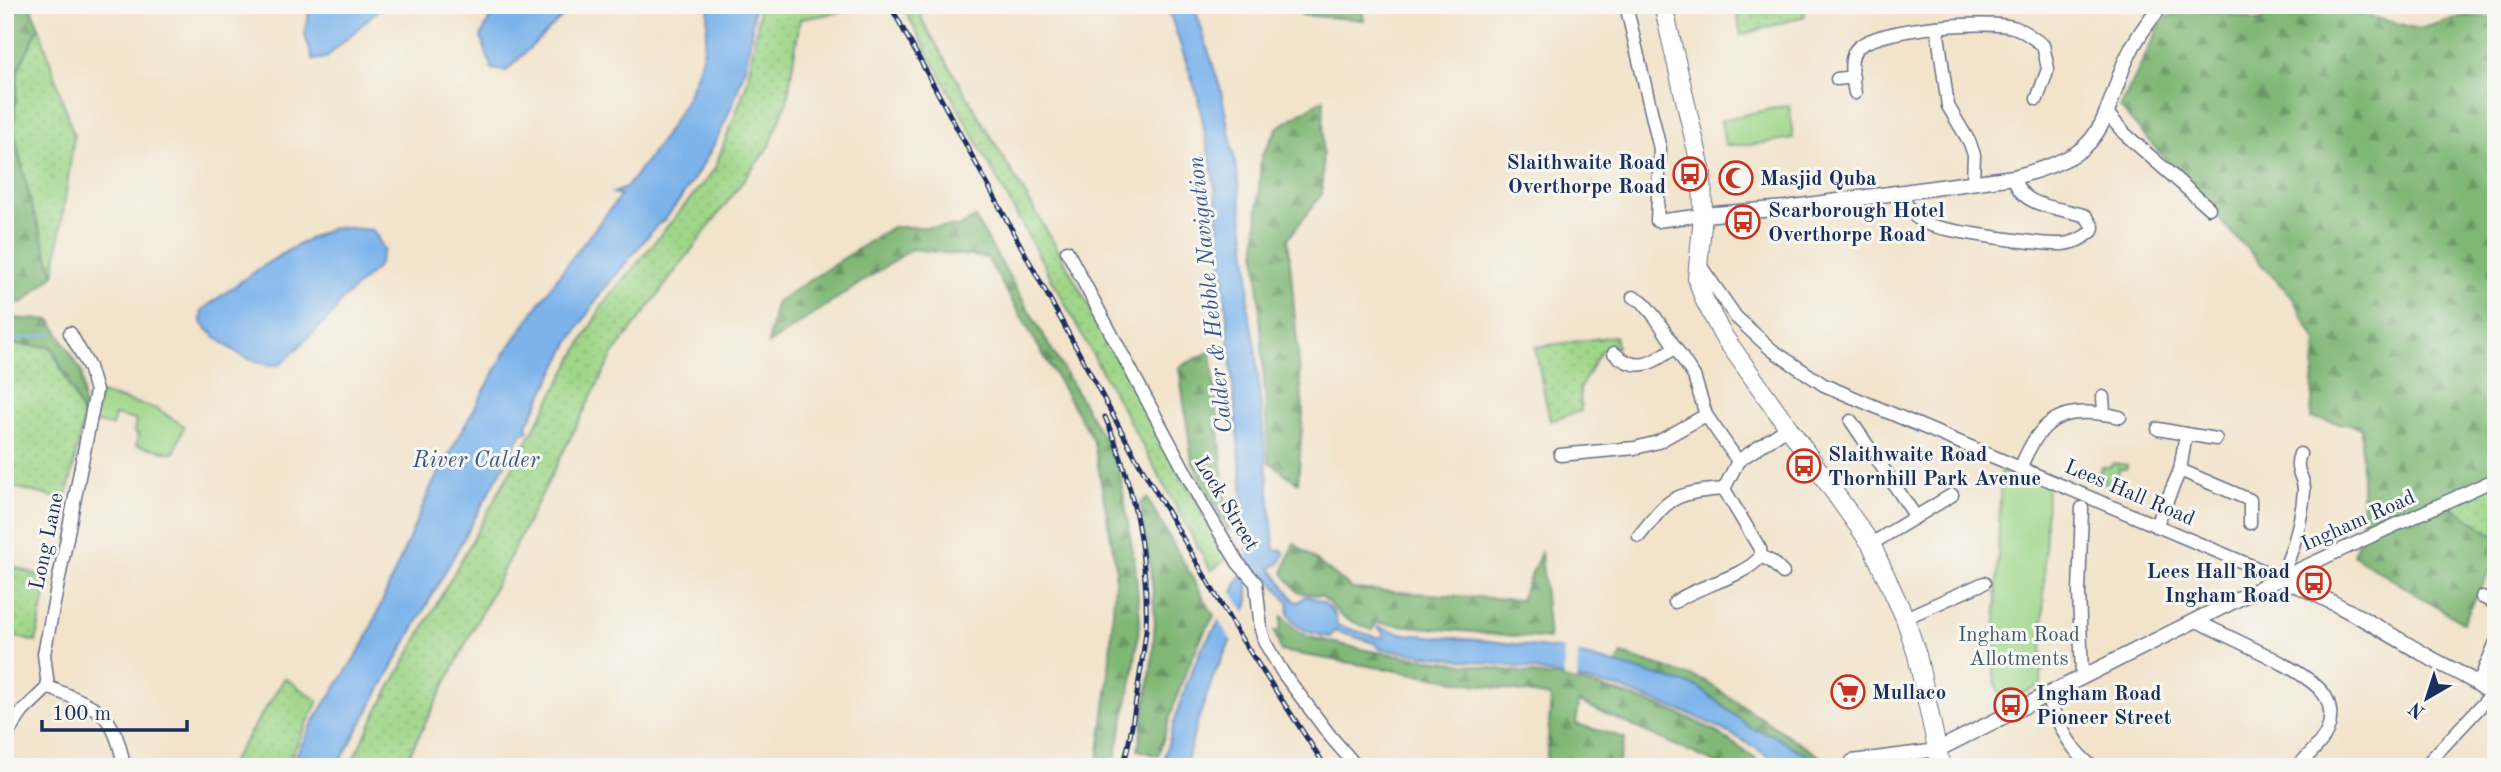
<svg xmlns="http://www.w3.org/2000/svg" width="2501" height="772" viewBox="0 0 2501 772" font-family="'Old Standard TT',serif">
	<defs>
		<pattern id="grass-dots" width="8" height="8" patternUnits="userSpaceOnUse" patternTransform="scale(1.75)"><rect width="8" height="8" fill="#9fd688"/><path d="M2 2h.1M6 6h.1" fill="none" stroke="#88b878" stroke-width="1.8" stroke-linecap="round"/></pattern>
		<pattern id="forest-firs" width="22" height="20" patternUnits="userSpaceOnUse" patternTransform="scale(1.75)"><rect width="22" height="20" fill="#7fb774"/><path d="M5 1l3.5 6h-7zM16 11l3.5 6h-7z" fill="#679562"/></pattern>
	</defs>
	<rect width="100%" height="100%" fill="#f6f6f2"/>
	<filter id="ink" filterUnits="userSpaceOnUse"><feTurbulence type="fractalNoise" baseFrequency=".0143" numOctaves="2"/><feDisplacementMap in="SourceGraphic" scale="14" xChannelSelector="R" yChannelSelector="G"/><feConvolveMatrix kernelMatrix="1 2 1 2 8 2 1 2 1" color-interpolation-filters="sRGB"/></filter>
	<filter id="wash" filterUnits="userSpaceOnUse"><feTurbulence type="fractalNoise" baseFrequency=".00686" numOctaves="4" result="noise"/><feDisplacementMap in="SourceGraphic" scale="28" xChannelSelector="R" yChannelSelector="G"/><feGaussianBlur stdDeviation="1.57" result="paint"/><feColorMatrix in="noise" values="0 0 0 0 0 0 0 0 0 0 0 0 0 0 0 0 0 1.4 0 .05"/><feComposite in="paint" operator="in"/></filter>
	<g filter="url(#wash)">
		<rect width="100%" height="100%" fill="#f2e3ca"/>
		<g fill="url(#grass-dots)" stroke="#5d8273" stroke-width="2">
			<path d="M759 5H862L864 8 800 19 787 101 770 145 612 356 403 767H349L379 708 602 306 714 170 747 83 757 27Z"/>
			<path d="M902 5H918L923 22 1061 255 1227 558 1211 571Z"/>
			<path d="M1735 5H1803L1805 16 1741 35Z"/>
			<path d="M39 27 74 136 54 275 31 204 13 128 18 70Z"/>
			<path d="M1615 336 1617 347 1601 351 1580 388 1581 411 1550 421 1535 347Z"/>
			<path d="M5 344 51 347 84 417 66 500 5 485Z"/>
			<path d="M2114 463 2127 465 2126 469H2119L2116 483H2104L2105 478H2103L2099 471 2102 467H2110Z"/>
			<path d="M2496 478V537L2446 503Z"/>
			<path d="M5 564 48 578 36 642 5 634Z"/>
			<path d="M285 678 318 701 286 767H228Z"/>
		</g>
		<g fill="url(#forest-firs)" stroke="#4d7369" stroke-width="2">
			<path d="M5 5H30L39 27 18 70 13 128 31 204 54 275 24 302 5 304Z"/>
			<path d="M1299 5H1361L1364 20 1302 15Z"/>
			<path d="M2265 5H2325L2419 29 2464 16 2496 18V478L2446 503 2496 537V559L2463 623 2353 555 2363 529 2361 427 2311 418 2316 341 2292 297 2209 208 2120 108 2163 19 2192 7 2261 21Z"/>
			<path d="M1324 99 1322 194 1288 239 1303 411 1298 483 1269 462 1256 247 1261 157 1278 127Z"/>
			<path d="M975 218 1118 463 1135 565 1140 620 1133 676 1113 767H1097L1108 685 1116 567 1094 442 987 258 912 249 768 344 776 302 892 227H958Z"/>
			<path d="M5 318 51 320 82 373 84 417 52 347 5 344Z"/>
			<path d="M1211 351 1229 532 1192 461 1179 367Z"/>
			<path d="M1147 498 1214 616C1187 659 1173 707 1158 756L1138 750C1145 702 1157 654 1154 605 1152 571 1146 537 1140 504Z"/>
			<path d="M1294 543 1352 589 1520 600 1541 553 1549 639 1376 623 1372 630 1342 617 1322 596 1298 592 1283 573Z"/>
			<path d="M1282 616 1298 632 1309 637 1370 651 1562 678C1608 688 1667 706 1709 728 1729 739 1748 754 1767 767H1724L1579 702 1576 724 1625 738 1617 767H1546L1551 697 1281 651 1274 631H1280Z"/>
			<path d="M1622 654 1703 680 1836 767H1828L1770 734 1752 729 1698 687 1616 665Z"/>
		</g>
		<g fill="#9fd688" stroke="#5d8273" stroke-width="2">
			<path d="M1789 105 1793 138 1750 145H1725L1721 120Z"/>
			<path d="M100 393 157 409 184 426 174 453 136 445 138 434 134 432 136 420 115 415 112 426 93 422Z"/>
			<path d="M2001 468 2047 485 2041 685 2002 703 1994 677Z"/>
		</g>
		<g fill="#7bb3eb" stroke="#4b71a4" stroke-width="2">
			<path d="M310 5H383L326 58 313 60 305 36Z"/>
			<path d="M504 5H575L506 71 492 69 481 37 490 17Z"/>
			<path d="M709 5H754C752 23 751 42 747 59 732 120 702 172 664 221L658 224 600 294 569 343 527 425 528 432 522 433 337 767H290L314 721 365 642 431 487 505 353 565 267 621 195 613 193 626 188C655 150 686 111 700 64 706 45 707 25 709 5Z"/>
			<path d="M1167 5H1194L1221 91 1237 172 1249 271 1248 309 1255 345 1274 546 1276 551 1283 550 1284 554 1280 563 1271 568 1295 601 1299 602 1305 596C1320 598 1337 609 1337 625L1376 637H1382L1384 634 1377 627 1405 634 1489 641 1564 650 1698 687 1752 729 1770 734 1828 767H1786L1739 738 1695 716 1619 688 1526 668 1381 649 1374 643 1335 631 1330 637C1313 634 1284 628 1289 604L1265 572 1257 574 1248 581V605L1214 675 1197 723 1185 767H1162C1172 726 1184 686 1202 648 1207 638 1215 630 1220 620 1231 601 1236 580 1249 562L1215 186 1198 97Z"/>
			<path d="M335 227 373 230 384 249 377 268 341 301 334 313 281 364C255 371 217 341 201 322L202 310C245 278 286 247 335 227Z"/>
		</g>
		<g fill="#f2e3ca">
			<path d="M1230 589 1247 616 1232 642 1218 617Z"/>
			<path d="M1564 647 1578 651 1577 681 1564 678Z"/>
		</g>
		<g fill="none" stroke-linecap="round" stroke-linejoin="round">
			<path stroke="#7bb3eb" stroke-width="2.5" d="M5 341 52 334"/>
		</g>
	</g>
	<g filter="url(#ink)">
		<g fill="none" stroke-linecap="round" stroke-linejoin="round">
			<defs>
				<g id="minor">
					<path d="M1626 5 1660 149 1657 221 1703 215"/>
					<path d="M1937 27 1948 106 1970 143 1974 155 1973 182"/>
					<path d="M1837 79 1853 77"/>
					<path d="M1855 93C1853 81 1848 63 1855 51 1869 28 1990 19 2016 28 2025 31 2035 40 2043 45L2048 69 2037 99"/>
					<path d="M2106 112 2125 134 2209 208"/>
					<path d="M1902 193C1906 206 1911 215 1923 222 1937 231 2044 245 2063 244 2074 243 2084 238 2092 231L2093 227 2086 216C2062 207 2020 209 2014 177"/>
					<path d="M1067 251 1202 503 1238 563 1256 583 1261 629 1265 643 1283 673 1331 737 1357 767"/>
					<path d="M1697 261 1736 317 1772 350 1824 385 2280 578"/>
					<path d="M1633 297 1642 301 1656 318 1686 364 1694 376 1706 415 1738 461"/>
					<path d="M70 333 89 367 96 391 44 654 48 687C96 707 115 710 124 767"/>
					<path d="M1614 353C1637 374 1653 363 1674 348"/>
					<path d="M2103 397 2104 413"/>
					<path d="M1851 421 1916 517"/>
					<path d="M2158 429 2186 434"/>
					<path d="M1560 455 1635 448 1658 442 1706 415"/>
					<path d="M2020 469C2041 416 2063 405 2120 417"/>
					<path d="M2180 470 2250 500V523"/>
					<path d="M2082 508 2079 591 2082 678"/>
					<path d="M2156 526 2180 470 2186 434 2216 439"/>
					<path d="M1639 536C1670 497 1673 493 1724 489L1738 461 1787 428"/>
					<path d="M1871 544 1952 495"/>
					<path d="M1761 556 1772 562 1783 573"/>
					<path d="M2280 577C2293 554 2302 518 2304 491 2305 476 2293 472 2300 454"/>
					<path d="M2280 578 2496 479"/>
					<path d="M2482 597 2496 603"/>
					<path d="M1675 602C1698 585 1744 578 1761 556L1760 549 1724 489"/>
					<path d="M1905 618 1984 583"/>
					<path d="M2195 620C2226 637 2304 668 2323 693 2331 703 2332 717 2328 729 2323 743 2307 756 2297 767"/>
					<path d="M2478 685 2496 642"/>
					<path d="M2046 696C2059 722 2068 749 2093 767"/>
					<path d="M5 737 23 711 48 687"/>
					<path d="M1852 761 1937 750"/>
					<path d="M2424 767 2491 695"/>
				</g>
				<g id="tertiary">
					<path d="M1703 215 1786 208 2014 177C2034 172 2056 165 2075 154 2107 135 2112 91 2126 60 2135 40 2148 21 2162 5"/>
					<path d="M1937 750 2280 578C2333 600 2383 630 2432 659 2454 671 2479 681 2496 699"/>
				</g>
				<path id="secondary" d="M1663 5 1702 173 1703 215 1697 278 1704 299 1722 334 1871 544 1905 618 1917 655 1941 767"/>
			</defs>
			<use href="#minor" stroke="#666e84" stroke-width="15"/>
			<use href="#tertiary" stroke="#666e84" stroke-width="17"/>
			<use href="#secondary" stroke="#666e84" stroke-width="20"/>
			<use href="#minor" stroke="#fff" stroke-width="12"/>
			<use href="#tertiary" stroke="#fff" stroke-width="14"/>
			<use href="#secondary" stroke="#fff" stroke-width="18"/>
			<defs>
				<g id="rail">
					<path d="M890 5 1135 456 1239 635 1326 767"/>
					<path d="M1105 417C1133 479 1149 562 1146 630 1144 651 1140 673 1137 694 1133 718 1130 743 1123 767"/>
				</g>
			</defs>
			<use href="#rail" stroke="#1b2f5e" stroke-width="5"/>
			<use href="#rail" stroke="#f6f6f2" stroke-width="2.5" stroke-dasharray="8" stroke-linecap="butt"/>
		</g>
	</g>
	<defs>
		<symbol id="bus-ring" viewBox="-11 -11 22 22"><circle r="9.5" fill="#f6f6f2" stroke="#c8321e" stroke-width="1.5"/><path d="M-5-6H5V4H4V6H2V4H-2V6H-4V4H-5ZM-3.5-4V0h7V-4ZM-3.5 1.2v1.5H-2V1.2ZM2 1.2v1.5H3.5V1.2Z" fill="#c8321e"/></symbol>
		<symbol id="mosque-ring" viewBox="-11 -11 22 22"><circle r="9.5" fill="#f6f6f2" stroke="#c8321e" stroke-width="1.5"/><path d="M3.5-4.9A6 6 0 1 0 3.5 4.9A5 5 0 1 1 3.5-4.9Z" fill="#c8321e"/></symbol>
		<symbol id="supermarket-ring" viewBox="-11 -11 22 22"><circle r="9.5" fill="#f6f6f2" stroke="#c8321e" stroke-width="1.5"/><path d="M-6-5.5h2.5l.6 2H6L4.5 2H-2.5L-4.4-4H-6ZM-1.5 3.2a1.3 1.3 0 1 0 .1 0ZM3 3.2a1.3 1.3 0 1 0 .1 0Z" fill="#c8321e"/></symbol>
	</defs>
	<g fill-rule="evenodd">
		<use href="#bus-ring" x="1671" y="155" width="38" height="38"/>
		<use href="#mosque-ring" x="1717" y="159" width="38" height="38"/>
		<use href="#bus-ring" x="1724" y="203" width="38" height="38"/>
		<use href="#bus-ring" x="1785" y="447" width="38" height="38"/>
		<use href="#bus-ring" x="2295" y="564" width="38" height="38"/>
		<use href="#supermarket-ring" x="1829" y="673" width="38" height="38"/>
		<use href="#bus-ring" x="1992" y="686" width="38" height="38"/>
	</g>
	<g text-anchor="middle" stroke-width="6" stroke-linejoin="round" paint-order="stroke">
		<g font-size="21" font-weight="bold" fill="#1b2f5e" stroke="#f6f6f2" text-anchor="start">
			<text x="1666" y="169" text-anchor="end">Slaithwaite Road<tspan x="1666" dy="24">Overthorpe Road</tspan></text>
			<text x="1760" y="185">Masjid Quba</text>
			<text x="1768" y="217">Scarborough Hotel<tspan x="1768" dy="24">Overthorpe Road</tspan></text>
			<text x="1828" y="461">Slaithwaite Road<tspan x="1828" dy="24">Thornhill Park Avenue</tspan></text>
			<text x="2290" y="578" text-anchor="end">Lees Hall Road<tspan x="2290" dy="24">Ingham Road</tspan></text>
			<text x="1872" y="699">Mullaco</text>
			<text x="2036" y="700">Ingham Road<tspan x="2036" dy="24">Pioneer Street</tspan></text>
		</g>
		<g font-size="21" fill="#1b2f5e" stroke="#f6f6f2">
			<text transform="translate(2130 492) rotate(23)" y="7">Lees Hall Road</text>
			<text transform="translate(1227 503) rotate(59)" y="7">Lock Street</text>
			<text transform="translate(2358 520) rotate(-24)" y="7">Ingham Road</text>
			<text transform="translate(46 541) rotate(-78)" y="7">Long Lane</text>
		</g>
		<g font-size="21" fill="#3c5968" stroke="#f6f6f2">
			<text x="2019" y="641">Ingham Road<tspan x="2019" dy="24">Allotments</tspan></text>
		</g>
		<g font-size="23" font-style="italic" fill="#385788" stroke="#f6f6f2">
			<text transform="translate(1209 295) rotate(-96)" y="8">Calder &amp; Hebble Navigation</text>
			<text x="476" y="467">River Calder</text>
		</g>
	</g>
	<rect width="2501" height="772" fill="none" stroke="#f6f6f2" stroke-width="28"/>
	<g transform="translate(2427 698) rotate(219)" stroke="#f6f6f2" stroke-width="5" paint-order="stroke">
	<path d="M0-5L12 26L0 18L-12 26Z" fill="#1b2f5e"/>
	<text y="-10" font-size="19" font-weight="bold" text-anchor="middle" fill="#1b2f5e">N</text>
	</g>
	<path d="M42 720v10h145v-10" fill="none" stroke="#1b2f5e" stroke-width="3.5"/>
	<text x="52" y="720" font-size="21" fill="#1b2f5e" stroke="#f6f6f2" stroke-width="5" paint-order="stroke">100 m</text>
</svg>
